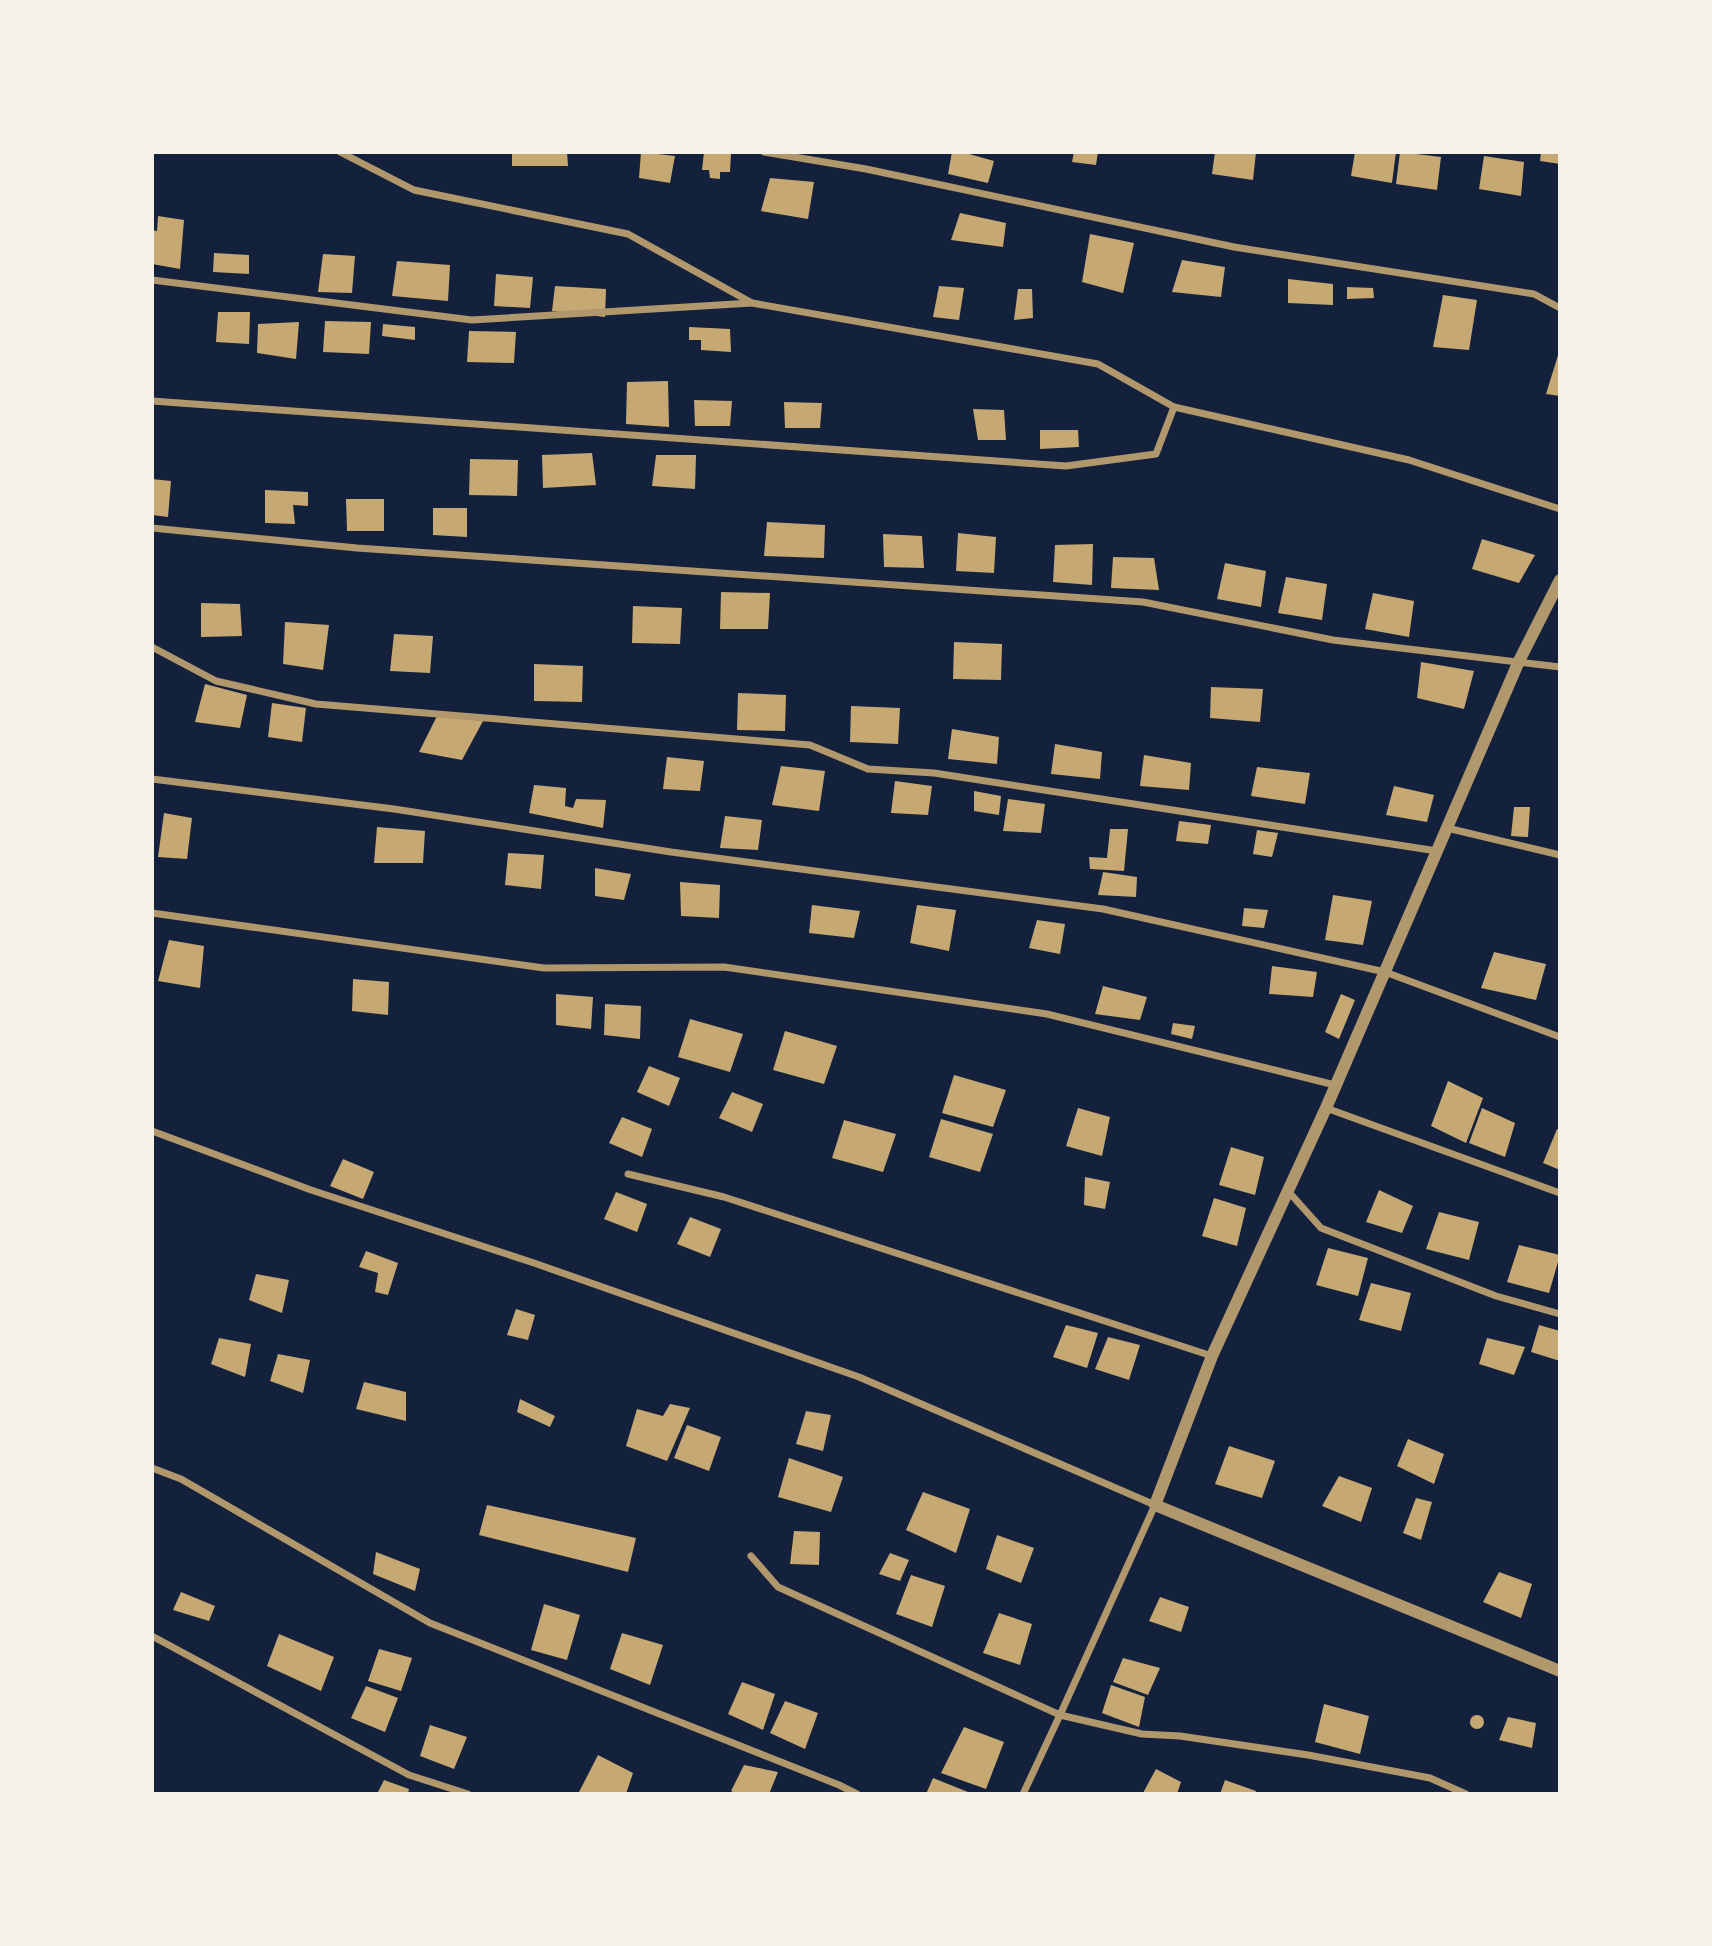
<svg xmlns="http://www.w3.org/2000/svg" width="1712" height="1946" viewBox="0 0 1712 1946" font-family="Commissioner,sans-serif">
	<rect width="100%" height="100%" fill="#14213d"/>
	<g fill="#c6a872">
		<path d="M512 152H567L568 166H512Z"/>
		<path d="M641 152 675 156 670 183 639 178Z"/>
		<path d="M704 152 731 154 730 172H720V179L710 178 709 170H702Z"/>
		<path d="M952 152H962L994 161 988 183 948 174Z"/>
		<path d="M1074 152H1098L1096 165 1072 162Z"/>
		<path d="M1215 152H1256L1253 180 1212 174Z"/>
		<path d="M1355 152H1396L1392 183 1351 176Z"/>
		<path d="M1400 152 1441 157 1437 190 1396 184Z"/>
		<path d="M1541 152 1560 154V164L1540 161Z"/>
		<path d="M1484 156 1524 162 1521 196 1479 189Z"/>
		<path d="M770 178 814 182 808 219 761 211Z"/>
		<path d="M960 213 1006 223 1003 247 951 240Z"/>
		<path d="M158 216 184 220 180 269 152 264V230L157 231Z"/>
		<path d="M1090 234 1134 243 1123 293 1082 282Z"/>
		<path d="M214 253 249 255V274L213 272Z"/>
		<path d="M323 254 355 256 352 293 318 292Z"/>
		<path d="M1182 260 1225 267 1221 297 1172 292Z"/>
		<path d="M397 261 450 265 448 301 392 296Z"/>
		<path d="M496 274 533 277 530 308 494 306Z"/>
		<path d="M1288 279 1333 284V305L1288 303Z"/>
		<path d="M555 286 606 289 605 317 552 311Z"/>
		<path d="M939 286 964 288 959 320 933 317Z"/>
		<path d="M1347 287 1373 288 1374 298 1347 299Z"/>
		<path d="M1018 289H1032L1033 318 1014 320Z"/>
		<path d="M1443 295 1477 300 1469 350 1433 347Z"/>
		<path d="M218 312H250L249 344 216 342Z"/>
		<path d="M325 321 371 322 369 354 323 352Z"/>
		<path d="M299 322 296 359 257 353 258 324Z"/>
		<path d="M383 324 415 327V340L382 336Z"/>
		<path d="M689 327 730 329 731 352 701 350V340H689Z"/>
		<path d="M469 331 516 332 514 363 467 362Z"/>
		<path d="M1559 352H1560V396L1546 394Z"/>
		<path d="M668 381 669 427 626 424 627 382Z"/>
		<path d="M694 400 732 401 730 426H695Z"/>
		<path d="M784 402 822 403 820 428H785Z"/>
		<path d="M973 409 1004 410 1006 440H978Z"/>
		<path d="M1040 430H1078L1079 447 1040 449Z"/>
		<path d="M592 453 596 485 543 488 542 455Z"/>
		<path d="M656 455H696L695 489 652 486Z"/>
		<path d="M470 459 518 460 517 496 469 495Z"/>
		<path d="M152 479 171 481 168 517 152 515Z"/>
		<path d="M265 490 308 492V506L293 505 295 524 265 523Z"/>
		<path d="M346 499H384V531H347Z"/>
		<path d="M433 508H467V537L433 535Z"/>
		<path d="M767 522 825 525 824 558 764 556Z"/>
		<path d="M958 533 996 537 994 573 956 571Z"/>
		<path d="M883 534 922 536 924 568 884 567Z"/>
		<path d="M1482 539 1535 555 1519 583 1472 569Z"/>
		<path d="M1093 544 1092 585 1053 582 1055 545Z"/>
		<path d="M1113 557 1154 558 1159 590 1111 588Z"/>
		<path d="M1225 563 1266 571 1261 607 1217 599Z"/>
		<path d="M1286 577 1327 584 1322 620 1278 613Z"/>
		<path d="M721 592 770 593 768 629H720Z"/>
		<path d="M1373 593 1414 601 1409 637 1365 629Z"/>
		<path d="M201 603 240 604 242 636 201 637Z"/>
		<path d="M633 606 682 608 680 644 632 643Z"/>
		<path d="M285 622 329 625 323 670 283 664Z"/>
		<path d="M394 634 433 636 430 673 390 671Z"/>
		<path d="M954 642 1002 644 1001 680 953 679Z"/>
		<path d="M1421 662 1474 671 1464 709 1417 698Z"/>
		<path d="M534 664 583 666 582 702 534 701Z"/>
		<path d="M205 684 247 695 240 728 195 722Z"/>
		<path d="M1211 687 1263 689 1260 722 1210 718Z"/>
		<path d="M738 693 786 695 785 731 737 730Z"/>
		<path d="M272 703 306 708 302 742 268 737Z"/>
		<path d="M851 706 900 708 898 744 850 742Z"/>
		<path d="M437 716 483 721 462 760 419 752Z"/>
		<path d="M952 729 999 737 997 764 948 759Z"/>
		<path d="M1055 744 1102 752 1100 779 1051 774Z"/>
		<path d="M1144 755 1191 763 1189 790 1140 786Z"/>
		<path d="M667 757 704 761 700 791 663 789Z"/>
		<path d="M781 766 825 771 819 811 772 805Z"/>
		<path d="M1257 767 1310 773 1305 804 1251 796Z"/>
		<path d="M895 781 932 786 928 815 891 813Z"/>
		<path d="M534 785 566 788 565 806 573 808 576 799 606 800 603 828 529 813Z"/>
		<path d="M1394 786 1434 795 1427 822 1386 815Z"/>
		<path d="M974 791 1001 796 999 815 974 811Z"/>
		<path d="M1008 799 1045 804 1041 833 1003 831Z"/>
		<path d="M1514 807H1530L1528 837 1511 836Z"/>
		<path d="M164 813 192 818 187 859 158 857Z"/>
		<path d="M725 816 762 820 758 850 720 848Z"/>
		<path d="M1179 821 1211 825 1208 844 1176 841Z"/>
		<path d="M377 827 425 831 423 863H374Z"/>
		<path d="M1110 829H1128L1124 871 1090 869 1089 857 1107 858Z"/>
		<path d="M1257 830 1278 833 1272 857 1253 854Z"/>
		<path d="M508 853 544 855 541 889 505 885Z"/>
		<path d="M595 868 631 874 624 900 595 896Z"/>
		<path d="M1103 872 1137 877 1136 897 1098 895Z"/>
		<path d="M680 882 720 885 719 918 681 916Z"/>
		<path d="M1333 895 1372 901 1363 945 1325 940Z"/>
		<path d="M812 905 860 911 854 938 809 933Z"/>
		<path d="M917 905 956 910 949 951 910 943Z"/>
		<path d="M1244 908 1268 910 1264 928 1242 926Z"/>
		<path d="M1037 920 1065 924 1060 954 1029 948Z"/>
		<path d="M169 940 204 946 200 988 158 981Z"/>
		<path d="M1494 952 1546 964 1536 1000 1481 988Z"/>
		<path d="M1272 966 1317 972 1313 997 1269 994Z"/>
		<path d="M353 979 389 982 388 1015 352 1011Z"/>
		<path d="M1103 986 1147 997 1140 1020 1095 1014Z"/>
		<path d="M556 994 593 997 591 1029 556 1025Z"/>
		<path d="M1341 994 1355 1000 1339 1039 1325 1032Z"/>
		<path d="M605 1004 641 1006 640 1039 604 1035Z"/>
		<path d="M690 1019 743 1034 730 1072 678 1057Z"/>
		<path d="M1173 1023 1195 1026 1192 1039 1171 1034Z"/>
		<path d="M785 1031 837 1046 824 1084 773 1070Z"/>
		<path d="M649 1066 680 1078 669 1106 637 1092Z"/>
		<path d="M954 1075 1006 1090 993 1127 942 1113Z"/>
		<path d="M1448 1081 1483 1098 1466 1143 1431 1126Z"/>
		<path d="M732 1092 763 1104 752 1132 719 1118Z"/>
		<path d="M1078 1108 1110 1117 1102 1156 1066 1146Z"/>
		<path d="M1482 1108 1515 1123 1505 1157 1469 1143Z"/>
		<path d="M622 1117 652 1129 642 1157 609 1143Z"/>
		<path d="M941 1119 993 1134 980 1172 929 1157Z"/>
		<path d="M844 1120 896 1134 883 1172 832 1158Z"/>
		<path d="M1557 1129 1560 1130V1170L1543 1163Z"/>
		<path d="M1231 1147 1264 1157 1255 1195 1219 1185Z"/>
		<path d="M343 1159 374 1172 363 1199 330 1186Z"/>
		<path d="M1085 1177 1110 1182 1105 1209 1084 1205Z"/>
		<path d="M1379 1190 1413 1206 1402 1233 1366 1222Z"/>
		<path d="M616 1192 647 1204 637 1232 604 1219Z"/>
		<path d="M1214 1198 1246 1208 1237 1246 1202 1236Z"/>
		<path d="M1439 1212 1479 1222 1469 1260 1426 1249Z"/>
		<path d="M690 1217 721 1229 710 1257 677 1244Z"/>
		<path d="M1519 1245 1560 1255 1549 1293 1507 1282Z"/>
		<path d="M1328 1248 1368 1258 1358 1296 1316 1285Z"/>
		<path d="M366 1251 398 1263 388 1295 375 1292 378 1273 359 1267Z"/>
		<path d="M256 1274 289 1280 282 1313 249 1300Z"/>
		<path d="M1371 1283 1411 1293 1401 1331 1359 1320Z"/>
		<path d="M516 1309 535 1315 528 1340 507 1335Z"/>
		<path d="M1066 1325 1098 1333 1087 1368 1053 1357Z"/>
		<path d="M1539 1325 1560 1331V1361L1531 1352Z"/>
		<path d="M1108 1337 1140 1345 1129 1380 1095 1369Z"/>
		<path d="M219 1338 251 1344 245 1377 211 1364Z"/>
		<path d="M1487 1338 1525 1347 1514 1375 1479 1364Z"/>
		<path d="M278 1354 310 1360 303 1393 270 1381Z"/>
		<path d="M364 1382 406 1392V1421L356 1409Z"/>
		<path d="M520 1399 555 1416 550 1427 517 1412Z"/>
		<path d="M670 1404 690 1408 667 1461 626 1446 637 1409 663 1416Z"/>
		<path d="M806 1411 831 1415 823 1451 796 1444Z"/>
		<path d="M687 1425 721 1437 709 1471 674 1458Z"/>
		<path d="M1408 1439 1444 1454 1434 1484 1397 1466Z"/>
		<path d="M1229 1446 1275 1461 1262 1498 1215 1484Z"/>
		<path d="M789 1458 843 1477 831 1512 778 1497Z"/>
		<path d="M1339 1476 1372 1488 1361 1522 1322 1506Z"/>
		<path d="M923 1492 970 1509 956 1553 906 1530Z"/>
		<path d="M1416 1498 1432 1502 1421 1540 1403 1533Z"/>
		<path d="M487 1505 636 1538 628 1572 479 1535Z"/>
		<path d="M794 1531 820 1532 819 1565 790 1564Z"/>
		<path d="M997 1535 1034 1548 1021 1583 986 1569Z"/>
		<path d="M376 1552 420 1569 415 1591 373 1574Z"/>
		<path d="M890 1553 909 1560 900 1581 879 1574Z"/>
		<path d="M1499 1572 1532 1584 1521 1618 1483 1602Z"/>
		<path d="M911 1575 945 1586 932 1627 896 1614Z"/>
		<path d="M181 1592 215 1606 209 1621 173 1610Z"/>
		<path d="M1160 1597 1189 1607 1181 1632 1149 1621Z"/>
		<path d="M544 1604 580 1615 567 1660 531 1650Z"/>
		<path d="M999 1613 1032 1624 1020 1665 983 1653Z"/>
		<path d="M622 1633 663 1645 650 1685 610 1669Z"/>
		<path d="M279 1634 334 1657 321 1691 267 1666Z"/>
		<path d="M379 1649 412 1658 401 1691 368 1681Z"/>
		<path d="M1123 1658 1160 1668 1148 1695 1113 1682Z"/>
		<path d="M742 1682 775 1694 763 1730 728 1714Z"/>
		<path d="M1111 1685 1145 1697 1139 1727 1102 1713Z"/>
		<path d="M366 1686 398 1698 385 1732 351 1718Z"/>
		<path d="M785 1701 818 1713 805 1749 770 1733Z"/>
		<path d="M1324 1704 1369 1716 1360 1754 1315 1742Z"/>
		<circle cx="1477" cy="1722" r="7"/>
		<path d="M1508 1717 1536 1723 1532 1748 1499 1740Z"/>
		<path d="M430 1725 467 1737 454 1769 420 1756Z"/>
		<path d="M964 1727 1004 1742 986 1789 941 1773Z"/>
		<path d="M598 1755 633 1773 626 1794H578Z"/>
		<path d="M744 1765 778 1772 769 1794H737L731 1791Z"/>
		<path d="M1156 1769 1181 1782 1177 1794 1143 1793Z"/>
		<path d="M933 1778 973 1794H926Z"/>
		<path d="M384 1780 409 1789 408 1794H377Z"/>
		<path d="M1225 1780 1256 1791 1255 1794H1220Z"/>
	</g>
	<g fill="none" stroke-linecap="round" stroke-linejoin="round">
		<g stroke="#b1986c" stroke-width="7">
			<path d="M340 152 414 190 628 234 752 303 1098 364 1174 407 1409 460 1560 509"/>
			<path d="M764 152 866 169 1234 247 1534 294 1560 308"/>
			<path d="M152 280 472 320 752 303"/>
			<path d="M152 401 1066 466 1156 454 1174 407"/>
			<path d="M152 528 357 548 1143 602 1333 640 1560 667"/>
			<path d="M152 647 216 681 316 704 810 745 868 769 934 773 1437 851"/>
			<path d="M152 779 394 809 671 852 1103 909 1385 972 1560 1037"/>
			<path d="M1447 828 1560 855"/>
			<path d="M152 913 544 968 724 967 1047 1014 1335 1085"/>
			<path d="M1326 1108 1560 1193"/>
			<path d="M152 1131 311 1190 534 1263 859 1377 1155 1505 1060 1715 1023 1794"/>
			<path d="M628 1174 724 1197 1212 1356"/>
			<path d="M1288 1191 1321 1228 1496 1296 1560 1314"/>
			<path d="M152 1468 181 1479 430 1623 839 1785 857 1794"/>
			<path d="M751 1556 778 1587 1060 1715 1142 1734 1180 1736 1308 1755 1430 1778 1466 1794"/>
			<path d="M152 1636 409 1775 468 1794"/>
		</g>
		<path stroke="#b1986c" stroke-width="12" d="M1560 580 1519 661 1326 1108 1212 1356 1155 1505 1560 1671"/>
	</g>
	<rect width="1712" height="1946" fill="none" stroke="#f6f1e7" stroke-width="308"/>
</svg>
